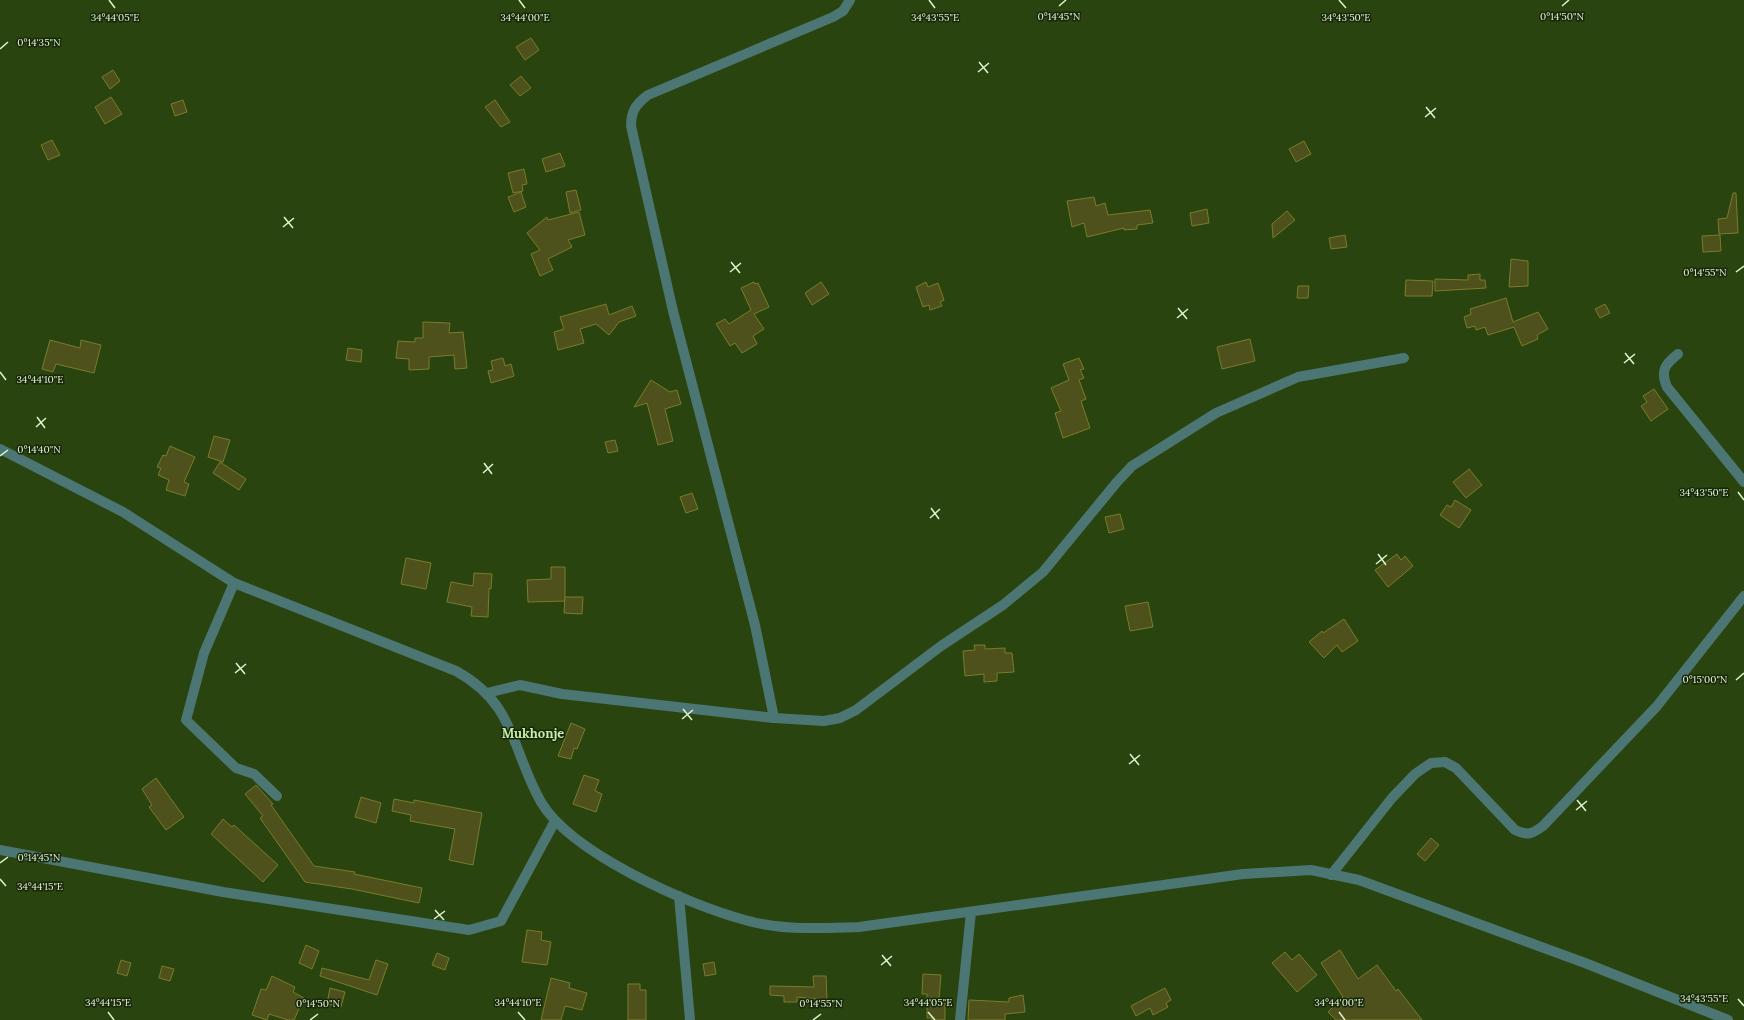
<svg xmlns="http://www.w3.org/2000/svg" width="1744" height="1020" viewBox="0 0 1744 1020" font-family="Lora,serif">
	<rect width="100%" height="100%" fill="#2a440f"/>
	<g fill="#4e511c" stroke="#787d29">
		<path d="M531 38 539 50 525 60 516 47Z"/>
		<path d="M113 70 120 81 110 89 102 77Z"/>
		<path d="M521 76 531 88 520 96 510 85Z"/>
		<path d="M111 97 122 114 105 124 95 107Z"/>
		<path d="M183 100 187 112 175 116 171 104Z"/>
		<path d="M495 100 510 122 501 127 485 107Z"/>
		<path d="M52 140 60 155 48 160 41 145Z"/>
		<path d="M1304 141 1311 154 1296 162 1289 149Z"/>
		<path d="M560 153 565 166 546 172 542 159Z"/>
		<path d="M524 169 527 184 522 185 523 191 513 193 508 173Z"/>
		<path d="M576 190 581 210 570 213 566 192Z"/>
		<path d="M521 192 526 207 514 212 508 197Z"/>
		<path d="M1733 193H1736L1738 233 1719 234 1718 219 1727 218Z"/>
		<path d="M1094 197 1096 206 1105 203 1108 215 1150 210 1153 223 1137 225V229L1124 230V228L1087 237 1084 223 1072 227 1067 201Z"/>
		<path d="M1207 209 1209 223 1192 226 1190 213Z"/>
		<path d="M1287 211 1295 220 1273 238 1272 224Z"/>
		<path d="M579 212 585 235 568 240 572 247 548 259 553 270 540 276 531 254 540 250 527 233 547 217 548 220Z"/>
		<path d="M1345 235 1347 247 1331 249 1329 238Z"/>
		<path d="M1720 235 1721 251 1703 252 1702 236Z"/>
		<path d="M1511 259 1528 261V286L1509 287Z"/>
		<path d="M1480 274V280H1485L1486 288 1435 291V279L1468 280V275Z"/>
		<path d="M1406 280 1433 281 1432 296H1405Z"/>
		<path d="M754 282 755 284 758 283 769 307 754 314 764 329 753 336 757 344 742 353 735 343 730 346 716 324 725 319 729 324 751 310 741 288Z"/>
		<path d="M821 282 829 294 812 305 805 293Z"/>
		<path d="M926 282 928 287 938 283 944 300 940 302 942 306 930 310 929 305 923 307 916 287Z"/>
		<path d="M1298 286H1309L1308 298H1297Z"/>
		<path d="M1506 298 1513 322 1538 312 1548 329 1537 335 1538 339 1522 346 1514 327 1488 335 1485 327 1476 330 1475 326 1467 328 1464 317 1471 314 1470 309Z"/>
		<path d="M606 304 609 315 632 306 636 316 619 322 609 335 596 324 580 329 584 343 558 350 554 332 564 329 560 317Z"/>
		<path d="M1605 304 1610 313 1600 318 1595 309Z"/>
		<path d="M423 322 450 323 449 333 463 332 467 368 455 369 454 355 429 357V369L409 370V359L396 358 398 341 415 342V338H423Z"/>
		<path d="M1250 339 1255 361 1222 369 1217 347Z"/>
		<path d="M50 340 80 348 81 340 101 345 94 373 56 364 53 372 42 369Z"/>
		<path d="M348 348 362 350 361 362 346 360Z"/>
		<path d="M503 358 505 366 511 364 514 376 491 383 488 371 493 370 491 361Z"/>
		<path d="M1079 358 1084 369 1080 370 1084 378 1079 380 1086 399 1081 401 1090 428 1063 438 1055 413 1061 411 1051 388 1069 380 1063 364Z"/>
		<path d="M651 380 670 392 677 390 681 404 665 409 673 441 658 445 647 403 634 407Z"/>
		<path d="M1654 389 1668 409 1651 421 1641 406 1647 402 1643 396Z"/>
		<path d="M214 436 230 440 223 462 208 457Z"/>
		<path d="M615 440 618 451 608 453 605 442Z"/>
		<path d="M170 446 195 457 184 482 189 484 185 496 166 490 169 480 158 475 161 468 157 467 163 455 166 456Z"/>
		<path d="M220 462 246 479 239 490 213 473Z"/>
		<path d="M1469 469 1482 485 1466 498 1453 482Z"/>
		<path d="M692 493 698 509 686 513 680 497Z"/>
		<path d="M1455 500 1471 510 1459 528 1440 515 1447 505 1451 507Z"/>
		<path d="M1120 514 1124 529 1109 533 1105 517Z"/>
		<path d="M1397 554 1401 560 1405 556 1413 566 1388 587 1375 570Z"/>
		<path d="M406 558 431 563 426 589 401 584Z"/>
		<path d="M551 567H565V601L528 602 527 580 551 579Z"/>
		<path d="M474 573 492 574 491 589 489 588 488 617 471 616 472 607 447 602 451 582 473 586Z"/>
		<path d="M565 597H583L582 614 564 613Z"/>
		<path d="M1148 602 1153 627 1130 631 1125 606Z"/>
		<path d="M1344 619 1358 641 1342 652 1337 645 1324 658 1309 642 1322 631 1323 633Z"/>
		<path d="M974 645H985V649L1005 648V653H1012L1014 672 997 673V681L984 682V674L965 676 963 651 975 650Z"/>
		<path d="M571 723 585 729 577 749 574 748 571 759 558 756Z"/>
		<path d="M584 775 599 780 595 791 602 794 596 812 573 804Z"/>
		<path d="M156 778 184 817 166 830 149 807 152 805 142 789Z"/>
		<path d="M256 785 273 804 271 805 314 866 355 872 354 874 422 888 419 903 352 889 305 882 260 818 263 816 245 794Z"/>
		<path d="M361 797 381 803 376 823 355 817Z"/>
		<path d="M394 799 414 803V800L482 813 473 865 449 860 455 829 410 821 411 815 392 811Z"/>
		<path d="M223 819 232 827 234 825 278 865 263 882 211 834Z"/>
		<path d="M1431 838 1439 845 1425 861 1417 854Z"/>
		<path d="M527 930 542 932 541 940 551 942 547 965 522 962Z"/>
		<path d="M306 945 319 951 312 969 299 963Z"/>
		<path d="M1340 950 1358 979 1377 965 1396 991 1398 989 1422 1020H1336L1328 1012 1343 997 1321 963Z"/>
		<path d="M1285 952 1292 960 1299 954 1317 975 1297 992 1272 963Z"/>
		<path d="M437 953 449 958 445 970 432 965Z"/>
		<path d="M121 960 131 963 127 976 117 973Z"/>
		<path d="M376 960 388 964 377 995 320 976 322 968 369 980Z"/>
		<path d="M714 962 716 974 705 976 703 964Z"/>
		<path d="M162 966 174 969 170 981 159 978Z"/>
		<path d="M923 974 941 975 939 999H945V1020H932V1018H927V994H922Z"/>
		<path d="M272 976 295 987 293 992 304 998 294 1020H288L269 1014 267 1020 252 1015 261 989 266 990Z"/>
		<path d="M813 976H826L827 1000 797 997V1002H784V996L770 995V986L814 987Z"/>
		<path d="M551 978 570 983 569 988 587 993 582 1010 565 1006 561 1020H541Z"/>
		<path d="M628 984H640V990H646V1020H628Z"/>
		<path d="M330 988 345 992 341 1007 327 1004Z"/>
		<path d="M1165 988 1171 1000 1166 1003 1168 1007 1153 1015 1150 1008 1136 1016 1131 1006Z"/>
		<path d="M1023 995 1025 1012 1005 1014V1020H968L969 1000 1009 1002V998Z"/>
	</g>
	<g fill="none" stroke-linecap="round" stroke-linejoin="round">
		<g stroke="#4c7674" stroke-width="10">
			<path d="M1678 354C1665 364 1660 371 1667 387L1744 482"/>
			<path d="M0 449 123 512 234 583 456 671C516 704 511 749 541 802 571 853 688 905 745 920 782 931 821 928 859 927L1243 874 1311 870 1359 880 1585 963 1728 1020"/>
			<path d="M234 583 204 653 186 720 236 768 254 774 277 796"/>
			<path d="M487 693 520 685 562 694 774 718 824 721 840 718 856 710 941 646 1003 605 1043 572 1117 482 1132 466 1216 413 1298 377 1404 358"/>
			<path d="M774 718 755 625 673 311 631 126C631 111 636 104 648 95L833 17 843 11 850 0"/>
			<path d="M0 850 223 892 469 930 501 921 555 821"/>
			<path d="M1331 875 1392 798 1415 774 1431 763 1445 762 1456 768 1515 830C1528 836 1532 834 1543 826L1657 706 1744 596"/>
			<path d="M679 896 690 1020"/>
			<path d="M960 1020 971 912"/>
		</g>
	</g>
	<path fill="none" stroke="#dff4d0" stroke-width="1.5" d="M109 0 115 8M519 0 525 8M929 0 935 8M1339 0 1346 8M1059 6 1066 0M1562 6 1569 0M0 49 8 42M979 62 988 73M978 72 989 63M1426 107 1435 118M1425 117 1436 108M284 217 293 228M283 227 294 218M731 262 740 273M730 272 741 263M1736 272 1744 266M1178 308 1187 319M1177 318 1188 309M1625 353 1634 364M1624 363 1635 354M0 372 6 380M37 417 45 428M36 427 46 418M0 456 8 450M484 463 492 474M483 473 493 464M1738 492 1744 500M931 508 939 519M930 518 940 509M1378 554 1386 565M1376 564 1387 555M236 663 245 674M235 673 246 664M1736 680 1744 673M683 709 692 720M682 719 693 710M1130 754 1139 765M1129 764 1140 755M1577 800 1586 811M1576 810 1587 801M0 863 8 857M0 879 6 886M435 910 444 920M434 919 445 911M882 955 891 966M881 965 892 956M1738 999 1744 1006M108 1012 114 1020M518 1012 525 1020M928 1012 935 1020M1339 1012 1345 1020M310 1020 318 1014M813 1020 821 1014"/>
	<g text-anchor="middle" stroke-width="3" stroke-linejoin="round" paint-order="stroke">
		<g font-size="13" font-weight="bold" fill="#c5efa5" stroke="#18270b">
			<text x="533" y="738">Mukhonje</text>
		</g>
	</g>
	<g font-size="10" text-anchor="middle" fill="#dff4d0" stroke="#18270b" stroke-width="3" stroke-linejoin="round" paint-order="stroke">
		<text x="1059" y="20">0°14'45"N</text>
		<text x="1562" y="20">0°14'50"N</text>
		<text x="115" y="21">34°44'05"E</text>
		<text x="935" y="21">34°43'55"E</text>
		<text x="1346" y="21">34°43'50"E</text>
		<text x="525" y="21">34°44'00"E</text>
		<text x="39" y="46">0°14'35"N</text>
		<text x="1705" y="276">0°14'55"N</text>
		<text x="40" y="383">34°44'10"E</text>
		<text x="39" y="453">0°14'40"N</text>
		<text x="1704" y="496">34°43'50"E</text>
		<text x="1705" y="683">0°15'00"N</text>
		<text x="39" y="861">0°14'45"N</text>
		<text x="40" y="890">34°44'15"E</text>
		<text x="1704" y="1002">34°43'55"E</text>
		<text x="108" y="1006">34°44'15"E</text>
		<text x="518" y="1006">34°44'10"E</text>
		<text x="928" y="1006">34°44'05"E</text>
		<text x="1339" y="1006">34°44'00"E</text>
		<text x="318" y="1007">0°14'50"N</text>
		<text x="821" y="1007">0°14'55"N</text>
	</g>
</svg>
